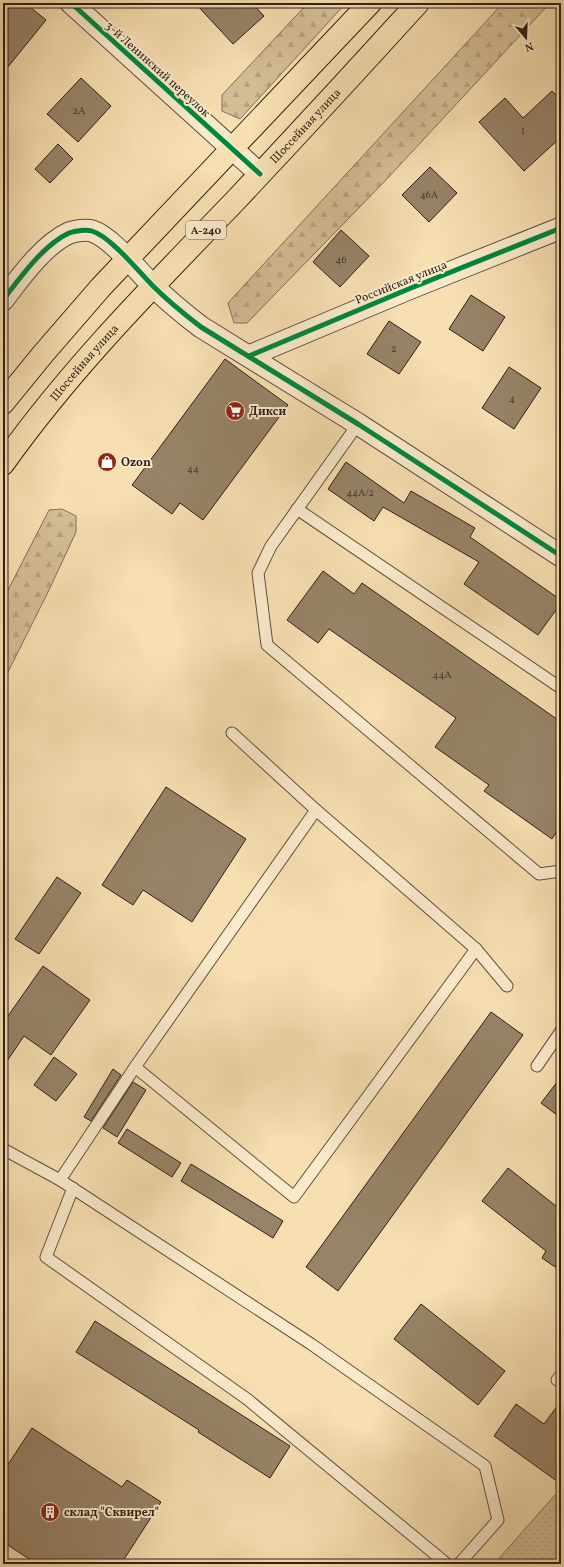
<svg xmlns="http://www.w3.org/2000/svg" width="564" height="1567" viewBox="0 0 564 1567" font-family="Vollkorn,serif">
	<defs>
		<pattern id="grass-dots" width="8" height="8" patternUnits="userSpaceOnUse"><rect width="8" height="8" fill="#d5be97"/><path d="M2 2h.1M6 6h.1" fill="none" stroke="#b7a381" stroke-width="1.8" stroke-linecap="round"/></pattern>
		<pattern id="forest-firs" width="22" height="20" patternUnits="userSpaceOnUse"><rect width="22" height="20" fill="#d5be97"/><path d="M5 1l3.5 6h-7zM16 11l3.5 6h-7z" fill="#b7a381"/></pattern>
	</defs>
	<rect width="100%" height="100%" fill="#f7dfb1"/>
	<filter id="stains"><feTurbulence type="fractalNoise" baseFrequency=".005" numOctaves="4"/><feColorMatrix values="0 0 0 0 .2 0 0 0 0 .09 0 0 0 0 .02 0 0 0 .5 -.17"/></filter>
	<radialGradient id="worn" r=".72"><stop offset=".6" stop-color="#630" stop-opacity="0"/><stop offset="1" stop-color="#630" stop-opacity=".3"/></radialGradient>
	<path fill="url(#grass-dots)" stroke="#826e58" d="M555 1495 561 1500V1564H494Z"/>
	<g fill="url(#forest-firs)" stroke="#826e58">
		<path d="M308 3H346L240 119 222 111V95Z"/>
		<path d="M503 3H550L385 181 247 323H234L228 303Z"/>
		<path d="M62 509 76 516V532L50 588 3 682V600L49 510Z"/>
	</g>
	<g fill="#978368" stroke="#2f1f18">
		<path d="M3 3H25L46 20 3 73Z"/>
		<path d="M195 3H252L264 16 233 44Z"/>
		<path d="M81 78 111 106 78 142 47 114Z"/>
		<path d="M552 91 561 100V137L524 171 479 122 505 98 523 118Z"/>
		<path d="M58 144 73 159 50 183 35 169Z"/>
		<path d="M430 167 457 193 429 222 402 195Z"/>
		<path d="M341 230 369 256 340 287 313 262Z"/>
		<path d="M471 295 505 317 483 351 449 329Z"/>
		<path d="M389 321 421 342 399 374 367 354Z"/>
		<path d="M225 359 288 405 203 520 180 503 172 514 132 485Z"/>
		<path d="M509 367 541 388 514 429 482 408Z"/>
		<path d="M346 462 404 503 411 491 475 528 470 537 561 600V603L538 635 464 584 479 562 383 507 374 521 328 489Z"/>
		<path d="M323 571 354 594 362 583 561 722V825L552 839 484 791 489 785 435 747 456 718 329 629 318 643 287 620Z"/>
		<path d="M166 787 246 839 192 922 143 890 133 905 102 885Z"/>
		<path d="M57 877 81 893 39 954 15 939Z"/>
		<path d="M43 966 90 1000 51 1055 24 1036 3 1067V1023Z"/>
		<path d="M491 1012 523 1035 338 1291 306 1267Z"/>
		<path d="M54 1057 77 1074 56 1101 34 1085Z"/>
		<path d="M113 1069 121 1075 91 1121 84 1117Z"/>
		<path d="M561 1077V1118L541 1103Z"/>
		<path d="M133 1082 146 1090 117 1137 103 1128Z"/>
		<path d="M127 1129 181 1163 172 1177 118 1143Z"/>
		<path d="M191 1164 283 1221 273 1238 181 1181Z"/>
		<path d="M508 1168 561 1210V1271L542 1258 546 1251 482 1201Z"/>
		<path d="M421 1304 505 1371 478 1405 394 1339Z"/>
		<path d="M95 1321 290 1446 270 1478 198 1432 199 1430 76 1352Z"/>
		<path d="M561 1401V1484L494 1436 516 1404 544 1424Z"/>
		<path d="M32 1428 122 1487 127 1480 161 1502 121 1564H37L3 1542V1472Z"/>
	</g>
	<g fill="none" stroke-linecap="round" stroke-linejoin="round">
		<defs>
			<g id="lane">
				<path d="M358 424 271 546 258 573 267 645 539 874 561 871"/>
				<path d="M297 509 561 688"/>
				<path d="M232 733 316 810"/>
				<path d="M537 1066 561 1031"/>
				<path d="M135 1067 294 1197 476 949"/>
				<path d="M3 1149 60 1180 311 1344 485 1466 498 1520 459 1564"/>
				<path d="M60 1180 135 1067 316 810 476 949 507 986"/>
				<path d="M73 1188 46 1257 247 1399 447 1564"/>
				<path d="M557 1380 561 1375"/>
			</g>
			<g id="street">
				<path d="M71 3 260 174"/>
				<path d="M3 300C20 278 43 245 69 233 75 231 86 229 92 231 111 237 138 271 153 286 168 301 184 314 201 327L358 424 561 556"/>
				<path d="M249 356 411 288 561 228"/>
			</g>
			<g id="primary">
				<path d="M3 403 43 354 101 287 370 3"/>
				<path id="s1" d="M3 464C71 368 154 285 236 200 297 135 358 69 418 3"/>
			</g>
		</defs>
		<use href="#lane" stroke="#614f3e" stroke-width="13"/>
		<use href="#street" stroke="#614f3e" stroke-width="23"/>
		<use href="#primary" stroke="#2f1f18" stroke-width="24"/>
		<use href="#lane" stroke="#faeacc" stroke-width="11"/>
		<use href="#street" stroke="#faeacc" stroke-width="21"/>
		<use href="#primary" stroke="#f7dfb1" stroke-width="22"/>
		<defs>
			<g id="cycleway">
				<path d="M71 3 260 174"/>
				<path d="M3 300C20 278 43 245 69 233 75 231 86 229 92 231 111 237 138 271 153 286 168 301 184 314 201 327L358 424 561 556"/>
				<path d="M249 356 411 288 561 228"/>
			</g>
		</defs>
		<use href="#cycleway" stroke="#faeacc" stroke-width="8"/>
		<use href="#cycleway" stroke="#00873e" stroke-width="5"/>
	</g>
	<defs>
		<symbol id="supermarket-disc" viewBox="-11 -11 22 22"><circle r="9.5" fill="#8f2418" stroke="#faeacc"/><path d="M-6-5.5h2.5l.6 2H6L4.5 2H-2.5L-4.4-4H-6ZM-1.5 3.2a1.3 1.3 0 1 0 .1 0ZM3 3.2a1.3 1.3 0 1 0 .1 0Z" fill="#fff"/></symbol>
		<symbol id="shop-disc" viewBox="-11 -11 22 22"><circle r="9.5" fill="#8f2418" stroke="#faeacc"/><path d="M-5-2.5h2.3a2.7 3.5 0 0 1 5.4 0H5L5.5 6h-11ZM-1.5-2.5h3a1.5 2.3 0 0 0-3 0Z" fill="#fff"/></symbol>
		<symbol id="building-disc" viewBox="-11 -11 22 22"><circle r="9.5" fill="#8f2418" stroke="#faeacc"/><path d="M-4-6H4V6H1V3H-1V6H-4ZM-2.5-4.3h1.7v1.8h-1.7ZM.8-4.3h1.7v1.8H.8ZM-2.5-1h1.7V.8h-1.7ZM.8-1h1.7V.8H.8Z" fill="#fff"/></symbol>
	</defs>
	<g fill-rule="evenodd">
		<use href="#supermarket-disc" x="224" y="400" width="22" height="22"/>
		<use href="#shop-disc" x="96" y="451" width="22" height="22"/>
		<use href="#building-disc" x="39" y="1501" width="22" height="22"/>
	</g>
	<g text-anchor="middle" stroke-width="4" stroke-linejoin="round" paint-order="stroke">
		<g font-size="10" fill="#49382c">
			<text x="79" y="114">2А</text>
			<text x="523" y="134">1</text>
			<text x="429" y="198">46А</text>
			<text x="341" y="263">46</text>
			<text x="394" y="352">2</text>
			<text x="512" y="402">4</text>
			<text x="193" y="472">44</text>
			<text x="360" y="496">44А/2</text>
			<text x="442" y="678">44А</text>
		</g>
		<rect fill="#faeacc" stroke="#6c5c4e" stroke-width="1" x="186" y="221" width="40" height="18" rx="3"/>
		<g font-size="11" font-weight="bold" fill="#2f1f18">
			<text x="206" y="234">А-240</text>
		</g>
		<g font-size="12" fill="#2f1f18" stroke="#faeacc">
			<text transform="translate(158 69) rotate(42)" y="4">3-й Ленинский переулок</text>
			<text dy="4" stroke="none"><textPath href="#s1" startOffset="454">Шоссейная улица</textPath></text>
			<text transform="translate(401 282) rotate(-22)" y="4">Российская улица</text>
			<text dy="4" stroke="none"><textPath href="#s1" startOffset="130">Шоссейная улица</textPath></text>
		</g>
		<g font-size="12" font-weight="bold" fill="#2f1f18" stroke="#faeacc" text-anchor="start">
			<text x="249" y="415">Дикси</text>
			<text x="121" y="466">Ozon</text>
			<text x="64" y="1516">склад "Сквирел"</text>
		</g>
	</g>
	<rect width="564" height="1567" fill="none" stroke="#f7dfb1" stroke-width="16"/>
	<rect x="4" y="4" width="556" height="1559" fill="none" stroke="#2f1f18" stroke-width="2"/>
	<rect x="8" y="8" width="548" height="1551" fill="none" stroke="#2f1f18"/>
	<g transform="translate(526 38) rotate(161)" stroke="#faeacc" stroke-width="3" paint-order="stroke">
	<path d="M0-3L7 15L0 10L-7 15Z" fill="#2f1f18"/>
	<text y="-6" font-size="11" font-weight="bold" text-anchor="middle" fill="#2f1f18">N</text>
	</g>
	<rect width="100%" height="100%" filter="url(#stains)"/>
	<rect width="100%" height="100%" fill="url(#worn)"/>
</svg>
